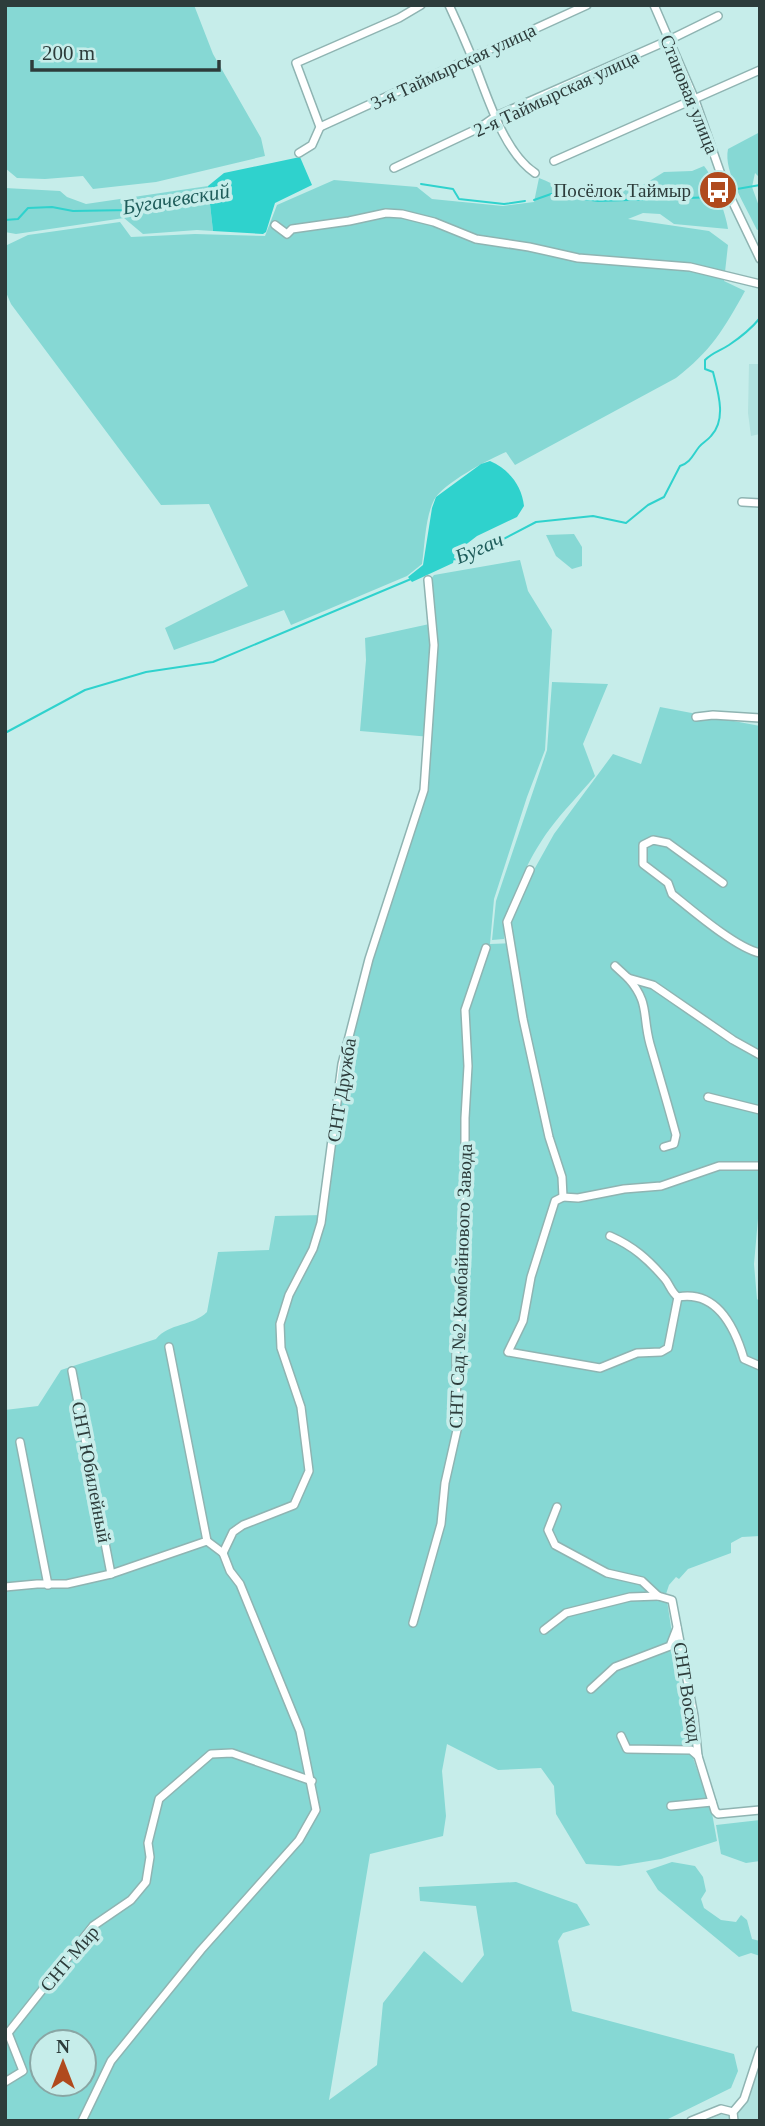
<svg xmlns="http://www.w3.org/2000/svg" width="765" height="2126" viewBox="0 0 765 2126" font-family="'Times New Roman',serif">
	<rect width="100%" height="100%" fill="#c6edea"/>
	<g fill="#b1e2df">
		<path d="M749 364H760V434L751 436 748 413Z"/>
		<path d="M760 2063V2121H705L746 2105Z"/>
	</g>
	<g fill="#86d8d4" fill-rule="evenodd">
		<path d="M5 5H194L213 54 261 138 265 156 156 182 93 189 83 176 45 179 17 178 5 168Z"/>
		<path d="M760 132V178L755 173 752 187 760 209V229L757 230C747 208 723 172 728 149Z"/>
		<path d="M704 166C712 174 727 217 728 229L674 224 660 214 643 213 628 219 709 231 728 245 724 281 745 291C724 329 711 351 676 378L515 465 506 452C489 459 442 484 434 500 425 518 425 544 422 564L407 576 291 625 284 610 174 650 165 628 248 586 209 504 161 505 11 304 5 290V246L28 235 120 222 131 237 195 234 265 236 277 205 334 180 417 187 432 199 503 206 534 202 539 178C557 185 578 198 599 195 615 192 621 184 638 188L664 172 692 171Z"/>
		<path d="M208 186 213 231 197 230 143 234 124 218 16 234 5 232V188L60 191 67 197 86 204Z"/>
		<path d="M574 534 582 547V566L572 569 556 556 546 535Z"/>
		<path d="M520 560 528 591 552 630 545 750 527 797 494 899 490 944 513 943 511 924 535 868 554 834 613 754 641 764 660 707 760 726V1196L754 1264 757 1299 760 1302V1536L742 1537 731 1543V1553L688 1569 679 1579 676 1577 669 1585 666 1594 689 1746 712 1813 717 1841 661 1859 619 1866 586 1864 556 1814 554 1786 541 1768 498 1770 447 1744 442 1771 446 1816 443 1836 370 1854 329 2100 377 2065 383 2003 424 1951 462 1983 484 1955 476 1906 420 1901 419 1887 516 1882 577 1904 590 1925 563 1933 558 1941 572 2011 734 2054 738 2071 731 2088 664 2121H5V1410L38 1406 61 1370 156 1339C169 1323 193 1326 207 1312L218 1252 269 1250 275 1216 324 1215 344 1064 370 963 427 789 431 737 360 731 366 660 365 638 434 623 431 579 434 575ZM42 2042H84V2084H42Z"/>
		<path d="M552 682 608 684 583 744 595 776C580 794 563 811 549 830 529 857 506 905 504 939L492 940 496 901 547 750Z"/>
		<path d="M760 1820V1861L746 1863 721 1854 716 1825Z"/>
		<path d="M672 1862 695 1866 703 1877 706 1891 701 1899 704 1908 721 1920 736 1922 741 1915 747 1920 752 1939 760 1941V1956L751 1953 739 1957 658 1890 646 1871Z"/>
	</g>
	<g fill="#2fd2cd">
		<path d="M300 157 312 185 275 203 266 232 263 234 213 231 208 186 224 173Z"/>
		<path d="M490 461C509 469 522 486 524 506L517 517 477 536 455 553 453 563 412 582 408 577 423 565 432 508 436 497 481 464Z"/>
	</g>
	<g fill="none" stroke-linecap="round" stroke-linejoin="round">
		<g stroke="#2fd2cd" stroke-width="2">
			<path d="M421 184 453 189 459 199 504 204 525 201"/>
			<path d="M737 189 760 185"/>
			<path d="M534 200 551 194 598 201 717 197"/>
			<path d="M5 220 18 219 28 208 52 207 73 211 130 210 208 197"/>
			<path d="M452 559 463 560 536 522 593 516 626 523 648 505 664 497 680 466C691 462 692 456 699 447 702 443 707 441 711 436 727 419 718 392 713 372L705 369V360C713 352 720 351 729 345 741 337 751 329 760 318"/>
			<path d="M5 733 85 690 146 672 213 662 411 579"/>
		</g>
		<defs>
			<g id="street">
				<path d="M449 5C457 22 464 38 471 55 486 91 502 151 535 173"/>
				<path d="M654 5 695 100 725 186 760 259"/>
				<path d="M320 127 587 5"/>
				<path d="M299 153 312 145 320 127 296 63 399 18 421 5"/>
				<path d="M554 161 760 70"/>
				<path d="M394 168 479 128 496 116 669 40 718 16"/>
				<path d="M275 225 287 234 292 229 349 221 386 213 402 214 434 222 476 239 529 247 578 258 690 267 760 284"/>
				<path d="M742 502 760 503"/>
				<path d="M696 717 713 715 760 718"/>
				<path d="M530 870 507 922 523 1019 549 1137 562 1177 563 1197 578 1198 624 1189 661 1186 719 1166H760"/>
				<path d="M723 883 668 843 653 840 643 845V864L668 883 672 894C692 910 736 948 760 953"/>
				<path d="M615 966 628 978 653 985 733 1040 760 1055"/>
				<path d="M628 978C650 1003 642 1015 650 1044 659 1075 668 1105 676 1135L674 1144 664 1147"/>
				<path d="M708 1097 760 1110"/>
				<path d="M563 1197 555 1201 531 1277 523 1321 508 1352 600 1368 637 1353 661 1352 668 1348 678 1297"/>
				<path d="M610 1236C633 1246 648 1259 665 1279 670 1285 671 1292 678 1297 717 1290 735 1328 744 1359L760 1366"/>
				<path d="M169 1347 207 1541"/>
				<path d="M72 1371 111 1574"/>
				<path d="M20 1442 48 1585"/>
				<path d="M557 1507 548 1530 555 1545 607 1573 642 1581 658 1596 672 1600 694 1716 698 1756 715 1811 718 1814 760 1810"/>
				<path d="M223 1553 233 1532 243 1525 294 1505 309 1471 301 1407 281 1348 280 1324 289 1295 313 1249 321 1223 342 1064 369 959 424 790 434 645 428 580"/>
				<path d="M5 1587 37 1584H67L111 1574 207 1541 223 1553"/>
				<path d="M413 1623 441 1524 445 1483 457 1430 456 1348 465 1232V1118L468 1066 465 1010 486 948"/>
				<path d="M544 1630 566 1613 630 1597 658 1596"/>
				<path d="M591 1689 615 1667 670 1646 677 1628"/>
				<path d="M621 1736 627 1749 691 1750 698 1756"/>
				<path d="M671 1806 712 1802"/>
				<path d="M5 2082 23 2071 8 2033 93 1926 131 1900 146 1882 150 1857 148 1843 159 1799 211 1754 232 1753 312 1781"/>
				<path d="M82 2121 111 2061 201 1950 299 1840 316 1810 300 1731 240 1584 230 1571 223 1553"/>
				<path d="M691 2121 721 2109 733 2112"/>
				<path d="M734 2121 733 2112 744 2099 760 2050"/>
			</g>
		</defs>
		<use href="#street" stroke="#8fb4b2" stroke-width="10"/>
		<use href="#street" stroke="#fff" stroke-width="7"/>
	</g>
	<defs>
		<symbol id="bus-disc" viewBox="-11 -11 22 22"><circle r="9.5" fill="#b04a1d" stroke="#c6edea"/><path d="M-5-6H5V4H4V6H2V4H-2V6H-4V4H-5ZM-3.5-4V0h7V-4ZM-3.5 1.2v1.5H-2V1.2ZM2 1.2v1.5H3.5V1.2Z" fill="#fff"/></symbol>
	</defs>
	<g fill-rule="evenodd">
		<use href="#bus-disc" x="696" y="168" width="44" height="44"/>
	</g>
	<g text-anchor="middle" stroke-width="7" stroke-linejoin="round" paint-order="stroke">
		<g font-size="19" fill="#2d3c3b" stroke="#c6edea">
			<text transform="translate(453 66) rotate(-25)" y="7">3-я Таймырская улица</text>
			<text transform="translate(556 93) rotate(-25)" y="7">2-я Таймырская улица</text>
			<text transform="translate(690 94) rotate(68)" y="7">Становая улица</text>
			<text transform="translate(341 1090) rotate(-81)" y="7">СНТ Дружба</text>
			<text transform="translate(460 1286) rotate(-88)" y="7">СНТ Сад №2 Комбайнового Завода</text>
			<text transform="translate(92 1472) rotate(79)" y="7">СНТ Юбилейный</text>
			<text transform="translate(688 1692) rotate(81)" y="7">СНТ Восход</text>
			<text transform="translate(69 1958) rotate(-50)" y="7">СНТ Мир</text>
		</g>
		<g font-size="19" fill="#2d3c3b" stroke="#c6edea" text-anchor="end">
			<text x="691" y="197">Посёлок Таймыр</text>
		</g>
		<g font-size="21" font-style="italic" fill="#1f5d5b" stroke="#c6edea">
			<text transform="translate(176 199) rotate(-9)" y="7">Бугачевский</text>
			<text transform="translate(479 548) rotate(-23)" y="7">Бугач</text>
		</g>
	</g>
	<rect width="765" height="2126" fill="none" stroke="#2d3c3b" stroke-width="14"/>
	<g transform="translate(63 2063)"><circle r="33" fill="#c6edea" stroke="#89a6a4" stroke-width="2"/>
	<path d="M0-5L12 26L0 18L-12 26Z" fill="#b04a1d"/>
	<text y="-10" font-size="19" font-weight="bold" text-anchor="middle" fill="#2d3c3b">N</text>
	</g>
	<path d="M32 60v10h187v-10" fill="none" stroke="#2d3c3b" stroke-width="3.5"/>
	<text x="42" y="60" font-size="21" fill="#2d3c3b" stroke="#c6edea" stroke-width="5" paint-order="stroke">200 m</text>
</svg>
